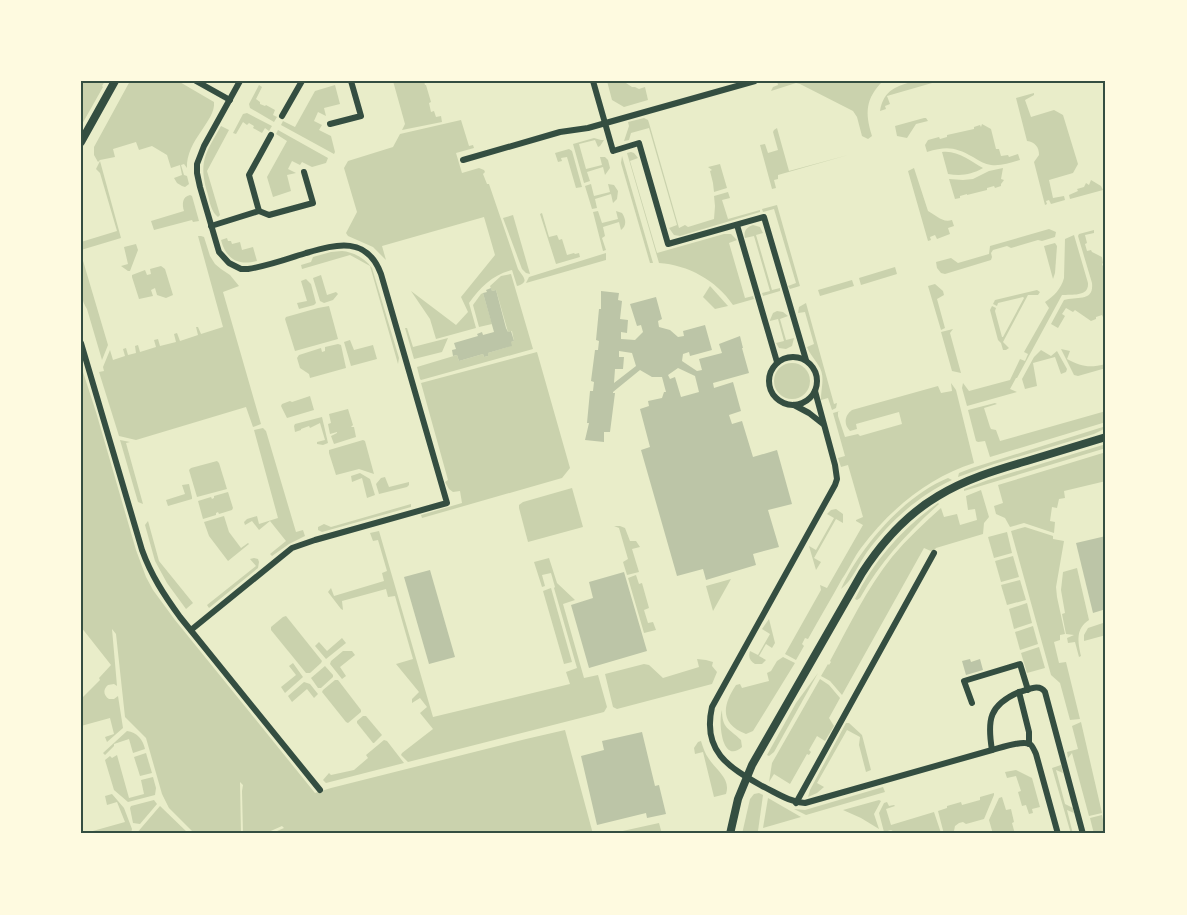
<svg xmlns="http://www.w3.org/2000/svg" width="1187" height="915" viewBox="0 0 1187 915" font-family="'Varela Round',sans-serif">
	<rect width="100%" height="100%" fill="#e9edc9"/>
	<g fill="#cad2ad">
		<path d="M81 81H105L102 86 103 87 81 126Z"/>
		<path d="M130 81H178L214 102C216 121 186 140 187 168L184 164 181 165 184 175 187 176 189 184 185 187 182 186 177 183 174 178 182 175 180 165 171 168 167 155 152 146 139 150 136 142 113 149 115 157 100 160 98 162 94 155V147Z"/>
		<path d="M393 81H424L425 85H426L431 102 429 103 431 112 434 111 436 117 441 116 442 122 402 130 405 124Z"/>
		<path d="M607 81H623L632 87H635L639 89 645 87 648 100 624 107 612 100Z"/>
		<path d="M777 81H883C865 99 865 113 872 136L868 139 862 136 857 117 853 111 800 84 796 83 771 91 773 87 778 85Z"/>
		<path d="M915 81H939L887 96 890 104 885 106 886 109 880 111C884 89 897 86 915 81Z"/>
		<path d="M259 85 262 87 256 99 260 102V104L265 106 266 105 275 110 273 115 277 117 274 122 250 108 249 104Z"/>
		<path d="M335 85 340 104 324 108 326 116 318 112 314 121 322 125 319 130 331 136 335 152 334 154 281 125 283 121 295 127 315 91Z"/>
		<path d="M1034 93V95L1025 100 1031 117 1054 110 1063 115 1078 164 1073 173 1049 180 1053 198 1064 196 1065 200 1051 204 1049 200 1046 201 1047 204 1045 205 1034 162 1039 155C1039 147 1035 142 1027 141L1016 98Z"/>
		<path d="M247 113 272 126 269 131 265 128 262 133 253 128 254 126 249 123 247 125 243 122 236 134 233 133 243 114Z"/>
		<path d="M644 118 648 120 649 123 679 228 685 225 688 227 714 219 715 206 714 196 728 192 730 198 722 200 728 219 760 210V212L680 236 674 235 669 228 677 225 649 128 631 133 629 140 624 141 629 126 628 122Z"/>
		<path d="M924 118H926L928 121 916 124 907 138 897 136 895 126Z"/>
		<path d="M461 120 469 146 473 145 474 148 456 153 462 173 479 168 484 170 485 172 483 174 487 184H489L518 269C522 276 531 282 517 286L512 270C492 275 481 287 469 303L476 328 436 339 430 319 411 291 456 325 468 312 461 297 495 255 484 217 382 246 386 260 373 247 348 236 346 233 357 212 344 168 348 161 393 147 400 134Z"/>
		<path d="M982 124 991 129 996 149H999L1001 156 1008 155 1009 157 1018 154 1020 160C1010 163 1001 166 991 165 985 164 979 161 973 157 955 147 947 146 927 152L925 145 928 140 939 137 940 139 947 137V135L974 129V127L980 125 981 127Z"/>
		<path d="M221 126 229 130 207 171 220 215 218 217C211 211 210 203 208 195 198 162 205 154 221 126Z"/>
		<path d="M777 128 789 171 848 155 778 175V179L774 180 776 188 772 189 760 145 765 144 768 153 778 150 773 132 774 130Z"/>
		<path d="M278 130 328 158 326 163 312 167 302 162 300 165 292 161 288 169 296 173 287 175 291 191 273 197 267 177 287 141 276 134Z"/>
		<path d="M594 138 601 140H604L600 146 598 147 595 140 579 144 586 169 602 165 600 157H605L608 160 610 168 605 175 603 167 587 172 590 181 584 183 573 144Z"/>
		<path d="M569 149 572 151 582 187 576 188 567 157 561 158 562 161 558 162 555 153Z"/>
		<path d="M631 152 634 153 638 158 630 161 657 253 724 234H731L737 240 729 243 745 298 753 296 754 299 733 305C716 280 688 265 659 263L627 153Z"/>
		<path d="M942 152C958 150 970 161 983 168 971 175 961 176 948 174Z"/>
		<path d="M622 156 653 263H650L621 163Z"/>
		<path d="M100 161 121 238 81 250V242L117 231 100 173 96 169Z"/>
		<path d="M720 164 727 188 714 192 713 183 710 171 712 170 708 167Z"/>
		<path d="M914 168 928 211C936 215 942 223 952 220L954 226 948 228 950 234 937 239 935 235 930 237 931 240 928 241 908 171Z"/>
		<path d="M1003 168 1001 179 1004 180 1001 184V186L995 188 994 186 987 188V190L967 195V194L960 196V198L955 199 949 179 963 180 973 179 989 171Z"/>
		<path d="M1091 180 1101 186 1103 190 1070 199 1069 195 1078 191 1077 189 1084 187 1086 183 1089 185Z"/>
		<path d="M591 184 594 196 610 192 608 184 614 185 618 191 617 199 613 203 611 194 595 199 597 208 592 209 585 186Z"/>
		<path d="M190 195 192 196 199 221 193 222 192 220 154 230 151 221 184 211C182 204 182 197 190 195Z"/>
		<path d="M777 205 800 286 790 289 788 286 796 283 774 209 763 212 762 209Z"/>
		<path d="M598 211 602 223 618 219 616 211 622 213C626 219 627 226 621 230L619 222 603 227 605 236 602 238 606 250 603 251 593 212Z"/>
		<path d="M542 213 549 237 557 235 559 240 562 239 567 255 574 253 575 254 579 253 580 257 556 264 540 214Z"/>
		<path d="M513 215 530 274 526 273 522 269 503 218Z"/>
		<path d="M753 225 760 227 763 233 756 235 772 290 780 288V291L763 296 762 293 770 291 754 236 745 238C743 231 747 227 753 225Z"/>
		<path d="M1049 229 1056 232 1055 237 1042 241 1038 240 1011 248 1007 246 993 250 991 253 992 257 991 260 945 274 941 273 937 268 936 262 951 258 958 263 989 254 990 246Z"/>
		<path d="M1094 230V233L1085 235 1087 243 1085 244 1087 251 1091 250 1092 252 1102 257 1103 263 1102 264 1106 273V316L1103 317 1102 315 1096 317V319L1091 321 1075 310 1073 312 1066 308 1062 314 1065 316 1058 328 1051 324 1064 300C1077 296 1094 302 1092 283L1078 236 1079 234Z"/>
		<path d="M1074 235 1088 283C1089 297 1072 294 1062 295L1017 378H1016L1010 389 1017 392 967 406 962 388 963 383 969 391 1010 380 1020 359 1025 361 1028 354 1024 352 1049 308 1045 302C1054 296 1061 289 1064 278L1065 239Z"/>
		<path d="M198 236H201L204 237 210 256 215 264 221 269 230 275 239 286 223 292 261 424 253 427 246 407 136 440 119 436 99 372 104 371 103 367 110 350 113 360 125 356 123 349 126 348 128 355 136 353 135 346 138 345 140 352 156 347 154 340 158 339 160 346 176 342 174 334 177 333 180 341 198 335 196 327H198L201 334 223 327Z"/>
		<path d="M227 238 228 241H231L232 244 240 242 242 250 253 247 257 261C238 266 226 259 221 240Z"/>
		<path d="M1055 243 1057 246 1055 273 1053 279 1044 246Z"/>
		<path d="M136 244 138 250 130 271H128L121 266 128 264 124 247Z"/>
		<path d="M342 251C353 252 365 258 372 268L399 358 398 364 370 266 350 255 302 269 301 265 311 262 313 257 331 252Z"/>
		<path d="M606 253V260L526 283 529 277Z"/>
		<path d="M81 254 108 345 102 360 87 309C77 294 81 271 81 254Z"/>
		<path d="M161 266 165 269 173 295 166 298 157 295 155 288 151 290 153 296 139 299 132 277V275L145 270 147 275 151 274 150 269Z"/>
		<path d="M895 267 897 274 861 285 859 278Z"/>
		<path d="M511 274 533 349 421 380 420 379 417 367 457 355 459 361 483 354 484 357 488 356V353L511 346V342L514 341 512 331 508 332 496 290 492 291 490 286 501 276Z"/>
		<path d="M321 275 327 295 336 292 338 294 333 300 324 303 320 301 313 278Z"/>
		<path d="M306 279 311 284 316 303 314 305 299 309 297 303 307 301 301 281Z"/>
		<path d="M852 280 854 286 820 296 818 290Z"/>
		<path d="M935 284 943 291 944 295 937 299 945 328 941 330 928 286Z"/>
		<path d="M710 286 728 306 715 309 703 297Z"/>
		<path d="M1037 290 1040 292 1038 295H1028L1003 342 1009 348 1006 350H1003L1001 343 998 340 990 310 992 306 996 308 995 311 1002 337H1003L1024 298 1023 297 998 303 997 306 993 304 995 300Z"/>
		<path d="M483 293 492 324 479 327 473 305 481 294Z"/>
		<path d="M806 303 834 404 837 403 836 408 832 410 828 398 821 400V399C821 388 825 378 820 368 816 360 810 355 807 347L814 344 805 312 798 313 799 307Z"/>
		<path d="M329 306 338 339 295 351 285 319 286 317 318 308Z"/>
		<path d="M777 311 783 312 788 316 780 319 786 340 794 338 792 346 786 349 779 348 776 343 784 341 778 319 770 321V320L773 313Z"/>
		<path d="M405 328H407L413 347 448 338 442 352 414 359Z"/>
		<path d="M953 329 950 333 961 373 952 371 941 332Z"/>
		<path d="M350 340 354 350 373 345 377 359 351 366 344 342Z"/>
		<path d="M338 344 341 345 346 368 310 378 309 374 300 368 297 358 299 355 321 348 322 352 325 351V347Z"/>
		<path d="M1061 349 1070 351 1067 359C1082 367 1089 368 1106 364V368L1078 376 1074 375Z"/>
		<path d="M1041 350 1051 356 1057 351 1067 369 1066 372 1061 374 1055 357 1033 363 1037 386 1025 389 1022 379 1034 357Z"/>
		<path d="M537 352 570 468 562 478 422 518 421 515 462 503 460 491 453 492 449 489 445 482 448 480 421 383Z"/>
		<circle cx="792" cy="381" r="18"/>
		<path d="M83 372 96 412 136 550 146 577 153 590 175 620 315 793 331 788 526 739 565 730 593 834H270L284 828 282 826 264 834H243L242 791 243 785 240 782 241 834H195L169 808 162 794 146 738 125 717 116 634 112 629 117 686 114 684 108 685C103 689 103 695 109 699H114L118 696 123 728 107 742 105 737 114 734 110 718 81 726V699L100 680 99 678 111 665 81 627V373Z"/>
		<path d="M951 383 956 390 974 463C929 477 889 510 861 548 854 557 849 569 842 579 831 599 819 619 808 639L805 638 802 644 804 646 796 660 785 654 821 590 820 585 827 588 863 525 856 521V520L863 517 848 465 841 467 838 458 845 456 833 413 840 411 838 412V416L845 437 858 434 860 436 902 424 899 412 856 424 857 429 850 431C843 424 845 415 852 410L938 386 941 393 952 391Z"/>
		<path d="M310 396 314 410 287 418 281 406 282 404 290 401 292 402Z"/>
		<path d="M995 403 997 404 984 408 990 427 991 429 996 430 1000 441 1106 411V422L990 457 985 441 978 442 976 441 968 410Z"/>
		<path d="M348 409 353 425 351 427H354L356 437 334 444 331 436 337 433V432L330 434 328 424 331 423 329 414Z"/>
		<path d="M322 417 328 443 323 445 317 444V442L325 440 320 423 310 428 309 426 301 429V430L295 432 294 426 295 424Z"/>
		<path d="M1106 426V428L1094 434 994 464 958 477 959 473 972 468Z"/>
		<path d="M263 428 266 431 296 532 303 530 305 536 289 544 272 556 270 554 286 541 270 521 259 530 252 521 245 525 244 522 247 519 257 516 259 524 278 518 254 430Z"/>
		<path d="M120 440 130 442 126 443 143 504 138 502Z"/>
		<path d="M363 440 365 441 374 474 359 469 336 475 329 453V450Z"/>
		<path d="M1106 444V448L964 491V489L988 480Z"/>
		<path d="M1106 452V481L1064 491 1065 498 1059 499 1057 508 1052 507 1050 521 1055 522 1054 533 1024 523 1010 527 1005 518 996 514 994 506 1003 503 998 485Z"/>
		<path d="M217 461 219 463 227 489 197 497 189 470 191 468Z"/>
		<path d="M360 473 370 479 375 495 367 498 362 478 352 482 351 476Z"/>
		<path d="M385 477 389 487 409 482V485L407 487 379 494 376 484 381 478Z"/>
		<path d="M948 478 952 480C918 496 889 522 867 552 859 563 852 581 841 589 860 547 905 495 948 478Z"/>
		<path d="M189 484 192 497V499L168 506 166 500 185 494 182 485Z"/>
		<path d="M572 488 583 527 528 542 519 508V505L523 502Z"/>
		<path d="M981 490 989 517 984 523 983 534 936 548 933 552 924 548 842 695 830 681 821 676 828 664 829 665 831 662 830 661C849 626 867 588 892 557 907 539 924 523 941 508L944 517 957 514 960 525 977 520 975 509 968 510 966 496Z"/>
		<path d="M228 492 233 508 232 510 219 514 218 512 216 513V515L203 519 198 501 211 497 212 499 214 498V496Z"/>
		<path d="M938 503 939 504C908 532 881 561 860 598L857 600 855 599C874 560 903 528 938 503Z"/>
		<path d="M411 504V507L322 532 318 530V527L324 524 331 527Z"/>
		<path d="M836 509 843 514V523L836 519 814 558 821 562 816 570 809 546 816 550 834 518 827 514 831 510Z"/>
		<path d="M224 516 229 532 241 548 248 543 249 544 228 561 209 536 204 522Z"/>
		<path d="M148 521 159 561 193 603 186 609 167 583 155 561 145 525Z"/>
		<path d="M614 526H620L625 528 630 541H636L640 547 632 549 639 572 627 575 623 562 628 559 619 528Z"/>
		<path d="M1025 527 1053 536V539L1064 541 1056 587 1057 597 1065 634 1060 635V640L1054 642 1059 663 1066 662 1080 719 1070 720 1060 683 1051 675 1011 531Z"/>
		<path d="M379 531 433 717 570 684 566 672 577 668 554 588 555 587 551 573 542 575 545 586 542 587 534 562 549 558 557 583 575 600 563 604 584 678 598 675 607 707 604 712 408 762 401 755 402 753 433 729 420 713 427 707 420 698 412 703V699L419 692 396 664 413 659 395 596 388 597 386 589 342 601 343 610 341 609 328 592 331 588 334 596 384 581 382 573 387 571 378 540 373 541 370 533Z"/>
		<path d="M1007 532 1012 553 994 558 988 537Z"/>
		<path d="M1013 556 1019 577 1001 582 995 561Z"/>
		<path d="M254 558 258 559 259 562 258 568 209 608 207 605 256 566 250 559Z"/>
		<path d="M1077 568 1089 620C1075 629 1078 642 1081 656L1079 657 1075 642 1068 643 1067 638 1074 635 1066 634 1062 614 1065 613 1061 590 1063 572Z"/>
		<path d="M636 575 639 584 642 583 649 608 644 610 648 623 653 622 656 630 644 633 628 578Z"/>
		<path d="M731 579 713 611 706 586Z"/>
		<path d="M1020 580 1026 600 1007 605 1001 585Z"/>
		<path d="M551 588 572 662 564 664 543 591Z"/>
		<path d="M1027 603 1032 623 1014 629 1009 609Z"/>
		<path d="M286 616 322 661 321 663 310 673H306L271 630V627L283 617Z"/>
		<path d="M769 619 775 643 772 648 766 644 759 656 766 660 762 664H755C750 661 748 657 750 651L758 655 770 634 762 629Z"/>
		<path d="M1106 622V635L1084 641V635L1088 628Z"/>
		<path d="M1033 626 1038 644 1020 650 1015 632Z"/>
		<path d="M342 638 346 643 326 659 315 646 319 642 327 651Z"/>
		<path d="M1039 647 1045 668 1027 673 1021 653Z"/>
		<path d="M343 651H352L355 655 340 667 346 676 342 679 330 664 331 661Z"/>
		<path d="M783 657 795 663 753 731 746 734C720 724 722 706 736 685L740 684 742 688 769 681 767 673 771 671 777 661Z"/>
		<path d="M697 659 706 660 713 662 712 666 717 672 712 684 617 709 613 707 605 674 644 664 649 665 663 678 699 667Z"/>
		<path d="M293 663 303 677 285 693 281 687 296 675 289 666Z"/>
		<path d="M325 666 333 675V677L321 688H318L311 678Z"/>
		<path d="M818 673 774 752 769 756 767 755 796 703Z"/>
		<path d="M820 679 829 685 840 698 829 718 834 726 825 741 817 736 809 750 811 752 809 755 807 754 790 784 774 774 769 782 772 763Z"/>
		<path d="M335 680H338L361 710V712L348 723 346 722 322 692 323 690Z"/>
		<path d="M304 682 310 684 318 694 314 698 307 689 292 702 288 696Z"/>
		<path d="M722 710C722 729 729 728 741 740L742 747C722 765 718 722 722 710Z"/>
		<path d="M363 716H366L382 735 374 743H373L357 723V721Z"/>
		<path d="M1081 722 1102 813 1089 816 1072 753 1068 758 1067 752 1078 749 1072 726Z"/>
		<path d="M846 723H849L862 735 871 770 866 772 859 745 860 737 847 730 817 783 824 787 817 793 808 797 810 790Z"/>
		<path d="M127 731C137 732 143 740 145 749L133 753 129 739 114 744V746L105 755 103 753Z"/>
		<path d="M384 740 387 741 404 763 326 783 323 780 329 773 331 775 354 770 368 758 366 755Z"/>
		<path d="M701 741C703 747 705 754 709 759 717 771 731 779 726 794L714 797 703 752 695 754 694 748 698 742Z"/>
		<path d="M146 753 152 773 140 776 134 757Z"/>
		<path d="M117 755 129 798 144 794 141 780 153 777 156 788 155 795 128 802 114 790 105 760 110 756 112 758Z"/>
		<path d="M1061 765 1063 773 1056 770 1065 804 1073 808 1074 813 1067 810 1073 834H1071L1052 768Z"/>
		<path d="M1016 770 1032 778 1040 807 1032 809 1033 813 1029 814 1026 805 1022 806 1018 792 1021 791 1016 776 1007 778 1005 772Z"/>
		<path d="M883 787 885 792 806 815 794 809 805 810Z"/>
		<path d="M759 793 763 795 758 831 742 834 750 799 754 794Z"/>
		<path d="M994 793V795L984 819 966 824 963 822 959 823 955 826 954 831 944 834 938 811 947 808V806L961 802 962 805 980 800V797Z"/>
		<path d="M112 794 124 808 132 829 131 834H82L125 822 117 802 107 805 105 796Z"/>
		<path d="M1002 797 1006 810 1011 809 1014 822 1012 823 1015 834H993L989 820 999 798Z"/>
		<path d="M768 798 801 817 763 828Z"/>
		<path d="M154 800 157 804 140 824 133 823 130 808 131 806Z"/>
		<path d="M879 800 881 801 874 814 879 829 861 818 843 810Z"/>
		<path d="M887 802 889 806 894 805 895 806 886 809 891 825 934 812 941 833 898 834 891 830 884 832 879 813 884 803Z"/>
		<path d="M160 806 189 834H136Z"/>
		<path d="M1102 815 1106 834H1094L1090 818Z"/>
		<path d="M659 823 662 834H609Z"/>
	</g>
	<g fill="#bcc5a7" fill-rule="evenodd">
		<path d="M491 288 492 291 496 290 506 328 508 332 511 331 514 341 511 342 512 346 488 353V356L484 357 483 354 459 361 457 355 453 356 452 350 456 349 454 343 478 336 477 334 482 332 483 335 494 332 483 293 487 292 486 290Z"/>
		<path d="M601 291 619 293 618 300 622 301 620 319 628 320 627 333 621 332V339L635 340 643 332 641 325 637 326 630 304 656 297 662 319 658 321 659 327 670 330 678 337 684 336 683 331 705 325 712 350 690 356 689 352 683 354 682 361 697 371 702 370 699 359 722 353 719 344 740 336 743 348H742L749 373 713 383 714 388 733 382 741 411 729 415 732 424 742 421 753 457 777 450 792 504 768 510 779 547 753 554 756 565 706 580 703 569 677 576 641 450 650 447 640 409 649 406 648 401 662 398 664 392H666L662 377H652L640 370 613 392V393H615L610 432H604V442L585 440 589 423H587L590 391H593L594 382 591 381 595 350H598L599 341 596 340 599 309H601ZM619 351 632 353 636 366 614 383 615 369H623L624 357H619ZM678 368 695 376 699 392 681 397 675 377 670 379 668 375Z"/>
		<path d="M1106 536V609L1093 613 1076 543Z"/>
		<path d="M430 570 455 657 429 664 404 577Z"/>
		<path d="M624 572 647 651 589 668 571 605 593 598 589 582Z"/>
		<path d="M970 659 971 662 980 659 983 670 966 675 962 661Z"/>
		<path d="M642 732 655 786 659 785 666 814 647 818 646 813 597 825 581 756 604 750 602 741Z"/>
	</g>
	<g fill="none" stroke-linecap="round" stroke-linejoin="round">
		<g stroke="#344e41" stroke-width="6">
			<path d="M196 81 230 100"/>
			<path d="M593 81 613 151 639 143 668 244 764 217 806 360"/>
			<path d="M282 116 302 81"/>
			<path d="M330 124 361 116 351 81"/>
			<path d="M463 160 560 132 588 128 755 81"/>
			<path d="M259 211 269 215 313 203 304 172"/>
			<path d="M737 225 777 362"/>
			<path d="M211 226 259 211 249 175 271 135"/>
			<path d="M81 343 142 550C151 575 164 595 180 617L320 790"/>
			<circle cx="793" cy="381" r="24"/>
			<path d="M815 391 835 465 837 479 835 485 712 707C702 751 728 767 762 786 777 793 789 802 805 803L992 750C1000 748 1025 739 1031 745 1033 747 1035 752 1036 754L1058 834"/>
			<path d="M794 405 809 413 823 424"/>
			<path d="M191 630 292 548 315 540 447 503 381 274C367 236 337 244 306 253 287 259 268 266 248 269H241L229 263 219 252 200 187 197 173V164L204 146 240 81"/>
			<path d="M1019 692C1028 690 1039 683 1045 692L1083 834"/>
			<path d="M972 703 964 681 1020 664 1028 690"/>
			<path d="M992 750C987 720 989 705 1019 692L1029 732V744"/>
			<path d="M796 803 934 553"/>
		</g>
		<g stroke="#344e41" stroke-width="8">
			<path d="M81 142 115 81"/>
			<path d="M730 834 738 799 752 765 862 573C882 542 906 515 938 496 966 479 996 470 1027 461 1053 453 1080 445 1106 437"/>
		</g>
	</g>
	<rect width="1187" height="915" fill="none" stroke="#fefae0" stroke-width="165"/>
	<rect x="82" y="82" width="1022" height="750" fill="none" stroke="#344e41" stroke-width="2"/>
</svg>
